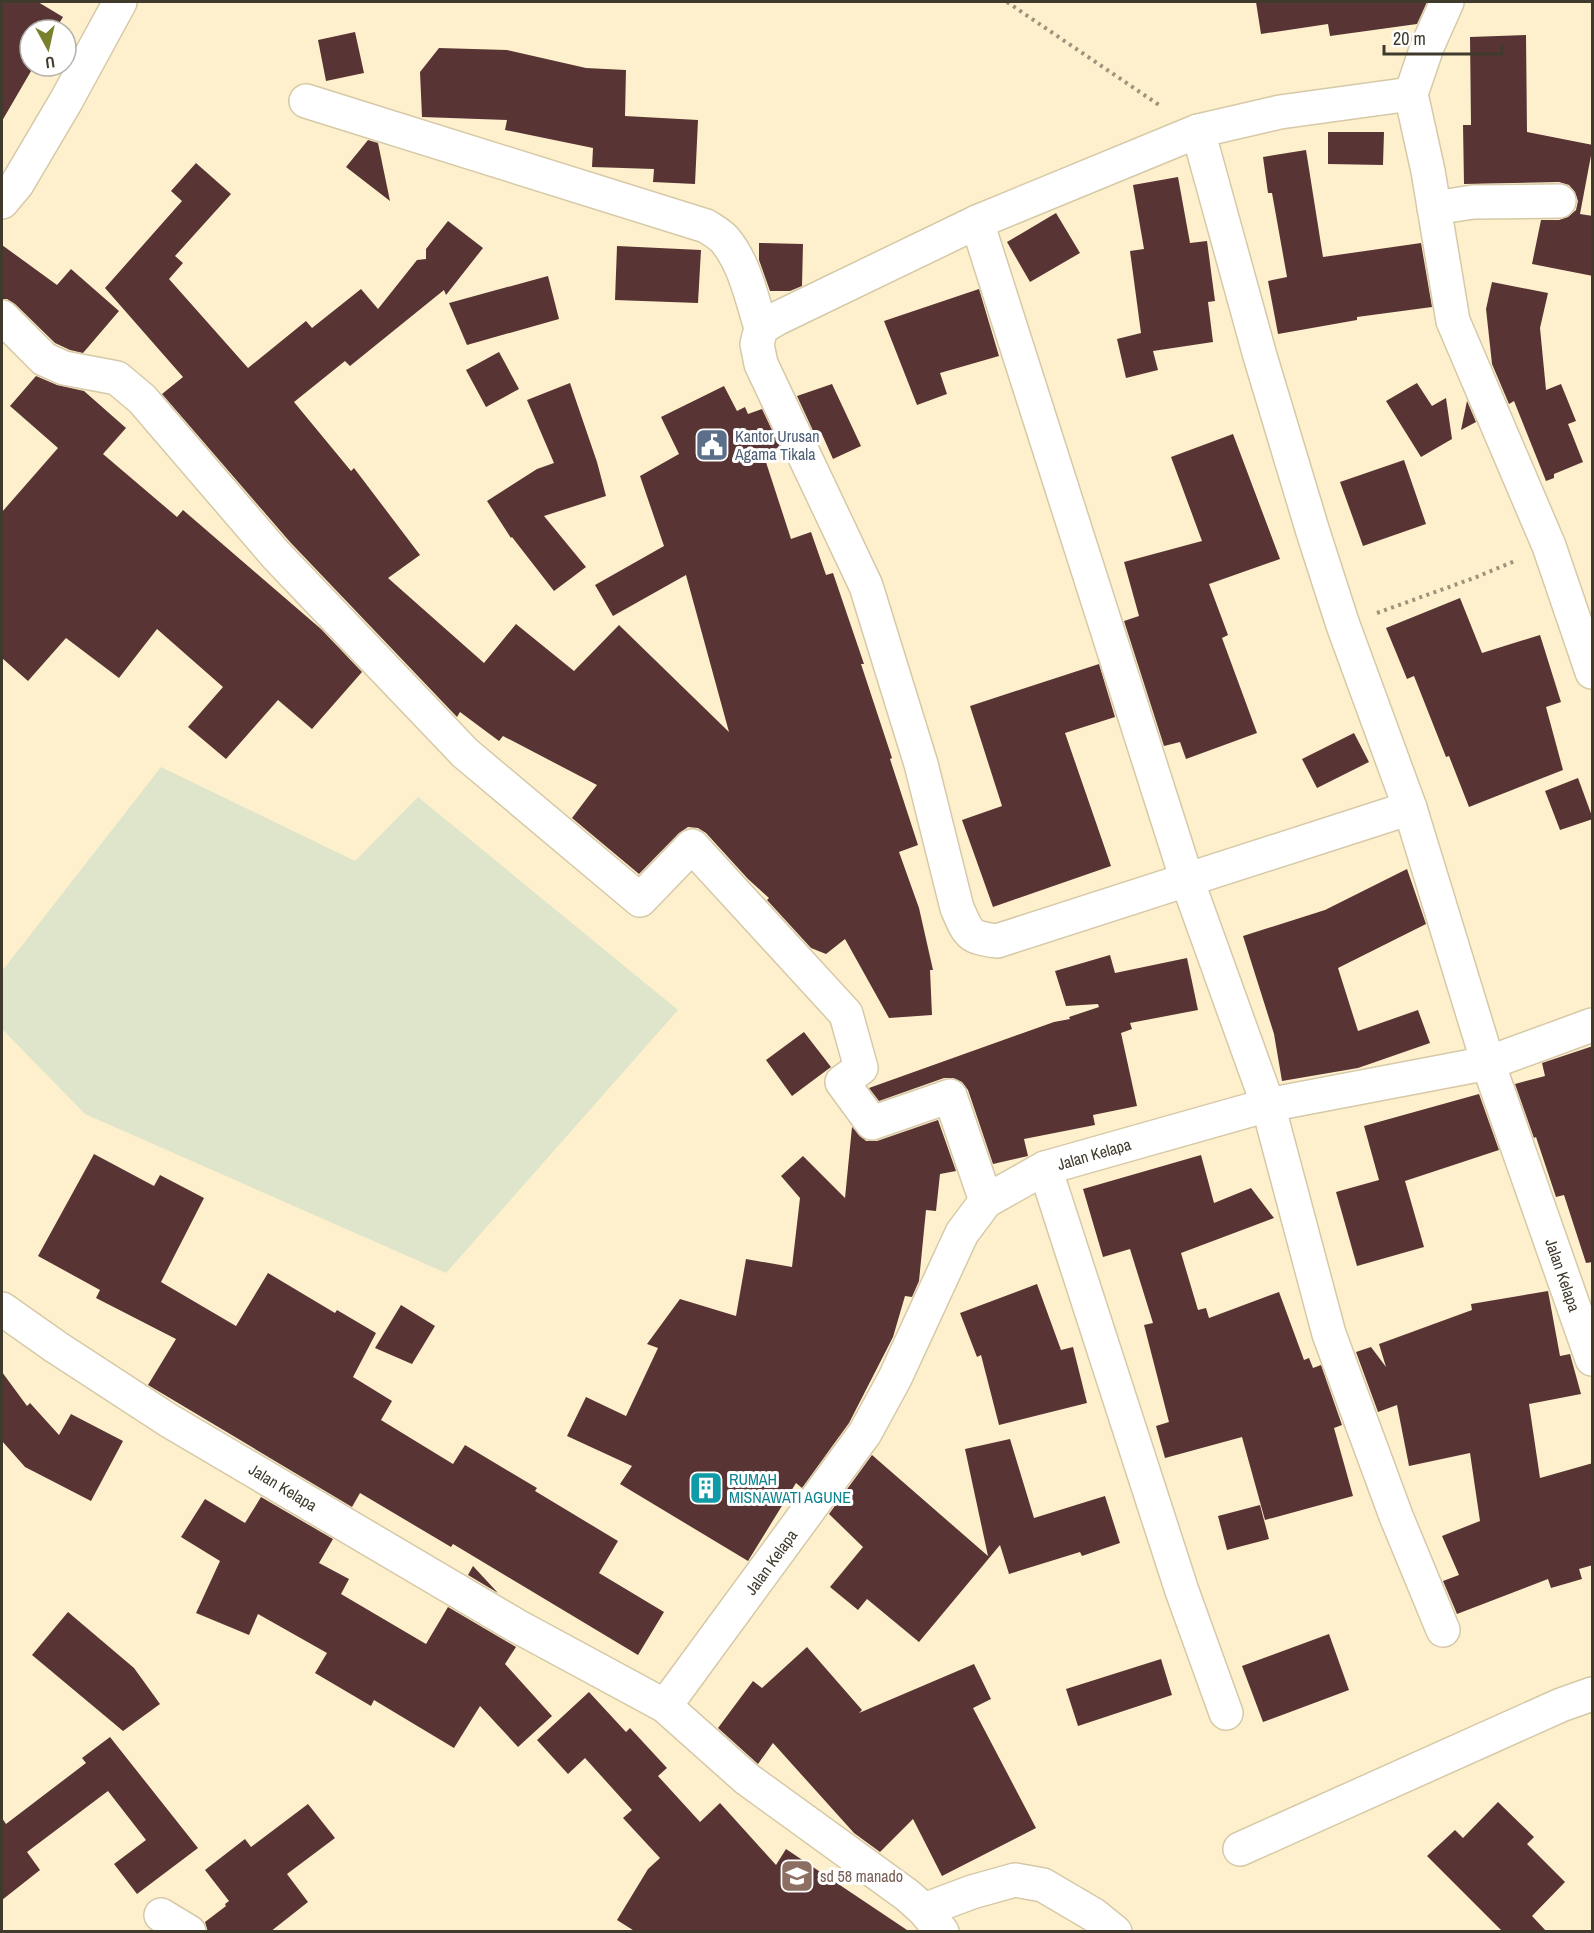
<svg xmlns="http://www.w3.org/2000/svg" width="1594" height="1933" viewBox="0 0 1594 1933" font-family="'Archivo Narrow',sans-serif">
	<rect width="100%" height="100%" fill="#fef0cd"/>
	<path fill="#dee5ca" d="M161 767 355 861 418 797 678 1010 446 1273 85 1114 2 1029V971Z"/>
	<g fill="#583534">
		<path d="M2 2H38L63 17 55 30H30V66H34L2 121Z"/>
		<path d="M1256 2H1427L1417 24 1330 36 1328 24 1261 34Z"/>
		<path d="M355 32 364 73 326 81 318 40Z"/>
		<path d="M1526 35 1527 132 1593 145 1580 214 1593 216V276L1532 264 1541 220H1559L1568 217 1576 210 1578 201 1575 192 1569 185 1559 182 1464 184 1463 125H1471L1470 37Z"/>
		<path d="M439 48 507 50 586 68 626 70 625 116 698 120 695 184 653 182 654 169 592 167 593 148 505 130 507 120 422 117 420 72Z"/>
		<path d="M1328 132H1384L1383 165 1328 164Z"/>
		<path d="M368 140 378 143 390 201 346 167Z"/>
		<path d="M1306 150 1323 257 1421 243 1432 307 1357 317V320L1278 334 1268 281 1287 277 1272 193H1268L1263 157Z"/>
		<path d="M196 163 231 194 175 256 183 263 169 279 248 368 306 321 312 328 361 289 378 309 417 260 426 259V249L448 221 483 248 446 295 444 290 350 366 345 361 294 402 351 471 354 468 420 555 388 578 484 663 516 624 574 671 619 625 729 732 686 575 613 616 595 585 664 546 640 476 679 454 661 417 724 386 737 411 745 407 748 414 762 409 780 447 763 453 791 539 811 532 826 575 833 573 864 664H861L892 758 890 759 918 845 899 852 919 908 933 970H930L932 1015 889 1018 845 939 826 954 811 948 767 900 769 898 748 879 706 833 698 828 688 827 679 833 639 874 572 818 597 785 503 736 499 741 460 712 457 717 290 542 162 394 183 377 105 288 182 201 171 191Z"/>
		<path d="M1178 177 1190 243 1207 241 1215 301 1208 302 1213 342 1153 351 1158 370 1126 378 1117 339 1141 333 1130 251 1144 249 1133 185Z"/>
		<path d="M1056 213 1080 253 1030 282 1007 242Z"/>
		<path d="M759 243 803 244 802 286 790 291H770L759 260Z"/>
		<path d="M2 245 57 285 71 269 119 311 83 353 70 350 55 343 15 304 7 299H2Z"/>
		<path d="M617 246 701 250 698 303 615 300Z"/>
		<path d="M548 276 559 319 467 345 449 303Z"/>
		<path d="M1492 282 1548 293 1540 328 1546 390 1561 384 1576 421 1568 424 1583 462 1554 474V478L1546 481 1514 401 1509 404 1492 364 1486 309Z"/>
		<path d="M979 289 999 356 940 373 947 394 917 405 884 321Z"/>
		<path d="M499 352 519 389 486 407 466 370Z"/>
		<path d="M36 376 57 385 84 391 126 428 103 454 177 517 183 510 321 629 362 672 312 729 278 700 226 759 188 727 223 687 157 629 119 678 66 638 28 681 2 658V512L58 448 10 406Z"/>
		<path d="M570 383 597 462 606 496 544 516 586 567 554 591 512 537 511 538 487 501 537 469 554 463 527 400Z"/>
		<path d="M1417 383 1432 406 1446 398 1452 439 1421 457 1386 401Z"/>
		<path d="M832 384 861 446 833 459 821 432 815 435 797 396Z"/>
		<path d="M1467 401 1476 422 1461 430Z"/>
		<path d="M1233 434 1280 559 1209 584 1228 635 1222 638 1257 733 1186 759 1180 742 1164 746 1124 621 1139 616 1124 562 1202 541 1171 457Z"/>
		<path d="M1404 460 1426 524 1363 546 1340 482Z"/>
		<path d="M1460 598 1482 653 1540 635 1561 702 1546 707 1563 770 1469 807 1449 756 1446 757 1414 676 1407 679 1386 628Z"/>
		<path d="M1099 664 1115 717 1065 733 1111 866 993 907 962 820 1002 806 970 706Z"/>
		<path d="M1354 733 1369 762 1317 788 1302 759Z"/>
		<path d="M1578 778 1593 819 1560 830 1545 791Z"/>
		<path d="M1407 869 1426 924 1338 968 1358 1031 1418 1010 1430 1043 1358 1068 1282 1081 1274 1034 1243 936 1325 910Z"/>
		<path d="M1110 955 1115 973 1187 958 1198 1010 1130 1023 1132 1029 1121 1033 1137 1106 1093 1115 1095 1125 1024 1139 1028 1156 993 1164 968 1090 962 1082 953 1078H944L879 1101 869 1088 1054 1022 1070 1019 1069 1017 1099 1007 1098 1004 1066 1006 1055 971Z"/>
		<path d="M804 1032 831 1067 792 1096 766 1060Z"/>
		<path d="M1593 1046V1262L1586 1263 1564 1195 1556 1197 1536 1137 1534 1138 1515 1084 1545 1076 1542 1063Z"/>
		<path d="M1479 1094 1499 1150 1405 1181 1424 1247 1357 1266 1336 1192 1379 1180 1364 1126Z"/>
		<path d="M938 1120 956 1171 940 1174 936 1211 926 1210 919 1281 912 1297 905 1296 893 1337 849 1423 802 1488 796 1483 748 1561 620 1484 632 1466 567 1436 586 1397 626 1416 658 1348 647 1344 680 1299 736 1316 746 1259 792 1267 800 1198 781 1176 803 1156 845 1198 852 1127 866 1141H877Z"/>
		<path d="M94 1154 154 1186 160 1175 204 1198 161 1282 236 1326 268 1273 335 1313 337 1310 376 1333 353 1377 392 1401 381 1420 453 1464 465 1445 537 1488 535 1491 618 1541 599 1573 664 1612 638 1655 453 1544 451 1547 360 1493 352 1507 148 1385 176 1339 96 1298 100 1290 38 1256Z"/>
		<path d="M1201 1155 1214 1203 1251 1188 1274 1218 1181 1253 1198 1310 1206 1308 1209 1318 1279 1292 1304 1360 1309 1358 1313 1368 1321 1365 1342 1425 1334 1428 1353 1496 1265 1520 1242 1437 1165 1458 1156 1426 1169 1422 1144 1325 1153 1323 1130 1249 1103 1257 1083 1189Z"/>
		<path d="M1037 1284 1061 1350 1073 1347 1087 1403 999 1425 981 1355 977 1357 960 1313Z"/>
		<path d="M1548 1291 1560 1356 1570 1354 1581 1394 1529 1404 1540 1478 1593 1463V1565L1579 1569 1582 1579 1551 1588 1548 1579 1457 1614 1443 1581 1459 1575 1442 1536 1480 1521 1470 1453 1409 1466 1397 1405 1378 1412 1356 1352 1371 1347 1386 1367 1379 1344 1472 1310 1471 1304Z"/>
		<path d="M401 1305 435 1326 412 1364 375 1348Z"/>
		<path d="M2 1372 27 1406 30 1403 59 1435 71 1414 123 1441 91 1501 25 1467 2 1441Z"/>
		<path d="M1010 1439 1034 1518 1105 1496 1120 1543 1082 1556 1080 1552 1009 1574 1000 1545 919 1642 867 1599 858 1610 830 1587 863 1547 829 1514 872 1455 988 1556 965 1449Z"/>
		<path d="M261 1497 333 1539 319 1563 349 1579 341 1594 426 1644 448 1607 516 1647 505 1664 552 1716 518 1747 480 1706 454 1748 374 1700 371 1706 315 1673 327 1653 258 1614 249 1635 196 1613 220 1561 181 1537 205 1499 245 1523Z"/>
		<path d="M1260 1505 1269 1539 1227 1550 1218 1516Z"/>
		<path d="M473 1566 498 1593 468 1575Z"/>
		<path d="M68 1612 134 1668 160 1704 123 1731 32 1655Z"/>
		<path d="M1329 1634 1349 1690 1263 1722 1242 1666Z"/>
		<path d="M807 1647 862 1710 859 1713 974 1664 991 1699 973 1708 1036 1828 942 1876 913 1819 880 1852 854 1833 773 1743 758 1764 718 1728 753 1681 762 1688Z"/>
		<path d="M1161 1659 1172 1695 1078 1726 1066 1689Z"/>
		<path d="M589 1692 626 1732 630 1728 667 1768 658 1776 700 1822 720 1803 776 1865 786 1849 910 1932H636L617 1920 648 1869 660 1858 623 1818 632 1810 585 1758 568 1774 537 1740Z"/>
		<path d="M110 1737 198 1848 137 1894 114 1864 146 1840 108 1791 27 1852 40 1870 2 1900V1818L6 1824 86 1763 82 1758Z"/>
		<path d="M1498 1802 1534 1837 1527 1844 1565 1882 1532 1916 1547 1932H1503L1427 1856 1455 1830 1463 1838Z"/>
		<path d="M308 1804 335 1838 287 1874 308 1902 270 1932H208L205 1922 226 1906 225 1904 229 1901 205 1870 245 1839 251 1847Z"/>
	</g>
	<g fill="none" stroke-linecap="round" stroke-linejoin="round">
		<defs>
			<g id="minor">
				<path d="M1447 2 1427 47 1411 94 1428 171 1453 321 1549 546 1592 672"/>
				<path d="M306 101 706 226C712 230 720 234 725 240 745 264 752 299 761 328"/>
				<path d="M1198 131 1260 356 1313 532 1343 625 1410 808 1488 1063 1592 1025"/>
				<path d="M2 202 17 184 66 101 120 2"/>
				<path d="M1434 208 1473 202 1559 201"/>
				<path d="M977 222 1187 880 1268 1105 1329 1334 1396 1516 1443 1630"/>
				<path d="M2 317 44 359 64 368 117 378 142 399 276 555 465 753 640 900 692 846 846 1014 861 1068 842 1082 872 1123 950 1096 986 1201"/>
				<path d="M1410 808 997 941C968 937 969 935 957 908L921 764 866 586 761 364 757 344 761 328 776 319 977 222 1198 131 1280 112 1411 94"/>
				<path d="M1045 1168 1182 1591 1226 1713"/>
				<path d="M2 1309 56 1347 168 1420 517 1626 665 1706 747 1779 907 1895 924 1910 942 1932"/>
				<path d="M665 1706 865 1433 895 1378 962 1233 986 1201 1045 1168 1268 1105 1488 1063 1592 1359"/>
				<path d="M1240 1849 1561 1705 1592 1694"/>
				<path d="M924 1910 972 1892 1015 1880 1043 1885 1094 1915 1115 1932"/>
				<path d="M161 1915 189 1932"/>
			</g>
		</defs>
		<use href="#minor" stroke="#d6c9a7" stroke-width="36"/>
		<g stroke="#9e947c" stroke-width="4" stroke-dasharray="3 4.5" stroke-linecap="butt">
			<path d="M1007 2 1162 107"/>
			<path d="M1377 613 1474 578 1515 561"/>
		</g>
		<use href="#minor" stroke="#fff" stroke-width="33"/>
	</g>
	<defs>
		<symbol id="civic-square" viewBox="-11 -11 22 22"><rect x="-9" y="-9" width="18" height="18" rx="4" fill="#5c6f8a" stroke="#fff"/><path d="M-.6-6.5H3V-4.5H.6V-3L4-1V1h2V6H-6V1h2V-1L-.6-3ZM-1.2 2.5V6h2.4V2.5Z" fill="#fff"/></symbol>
		<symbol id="building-square" viewBox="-11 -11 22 22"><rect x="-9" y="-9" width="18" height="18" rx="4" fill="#0f9aa8" stroke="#fff"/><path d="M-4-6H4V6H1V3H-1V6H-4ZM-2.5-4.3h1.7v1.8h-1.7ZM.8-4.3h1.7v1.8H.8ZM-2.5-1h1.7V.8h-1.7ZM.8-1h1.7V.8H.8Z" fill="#fff"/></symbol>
		<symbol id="school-square" viewBox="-11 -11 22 22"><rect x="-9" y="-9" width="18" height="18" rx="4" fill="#8d6e63" stroke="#fff"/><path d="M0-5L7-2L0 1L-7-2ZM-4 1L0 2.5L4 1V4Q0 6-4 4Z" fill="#fff"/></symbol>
	</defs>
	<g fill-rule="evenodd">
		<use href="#civic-square" x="693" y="426" width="38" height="38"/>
		<use href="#building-square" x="687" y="1469" width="38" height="38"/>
		<use href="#school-square" x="778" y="1857" width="38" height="38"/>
	</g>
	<g text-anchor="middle" stroke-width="6" stroke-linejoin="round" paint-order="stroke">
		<g font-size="16" fill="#4e5e75" stroke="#fff" text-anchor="start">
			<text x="735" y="442">Kantor Urusan<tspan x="735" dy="18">Agama Tikala</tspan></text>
		</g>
		<g font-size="16" fill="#3f3a2c" stroke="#fff">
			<text transform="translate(1094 1154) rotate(-16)" y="6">Jalan Kelapa</text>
			<text transform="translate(1563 1275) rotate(71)" y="6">Jalan Kelapa</text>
			<text transform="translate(283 1487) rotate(31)" y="6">Jalan Kelapa</text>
			<text transform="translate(771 1562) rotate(-54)" y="6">Jalan Kelapa</text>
		</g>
		<g font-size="16" fill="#0d838f" stroke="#fff" text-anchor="start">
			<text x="729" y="1485">RUMAH<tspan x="729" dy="18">MISNAWATI AGUNE</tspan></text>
		</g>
		<g font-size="16" fill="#785e54" stroke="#fff" text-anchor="start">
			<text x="820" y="1882">sd 58 manado</text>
		</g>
	</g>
	<rect width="1594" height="1933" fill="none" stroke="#3f3a2c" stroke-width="6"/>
	<g transform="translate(48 48) rotate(172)"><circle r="28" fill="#ffffff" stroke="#b2b0ab" stroke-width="1.5"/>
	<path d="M0-4.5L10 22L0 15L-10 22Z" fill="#79812d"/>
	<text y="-9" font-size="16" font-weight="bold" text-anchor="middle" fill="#3f3a2c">U</text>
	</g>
	<path d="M1384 45v9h118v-9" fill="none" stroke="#3f3a2c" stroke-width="3"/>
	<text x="1393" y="45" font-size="18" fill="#3f3a2c" stroke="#ffffff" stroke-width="4.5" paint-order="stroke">20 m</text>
</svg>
